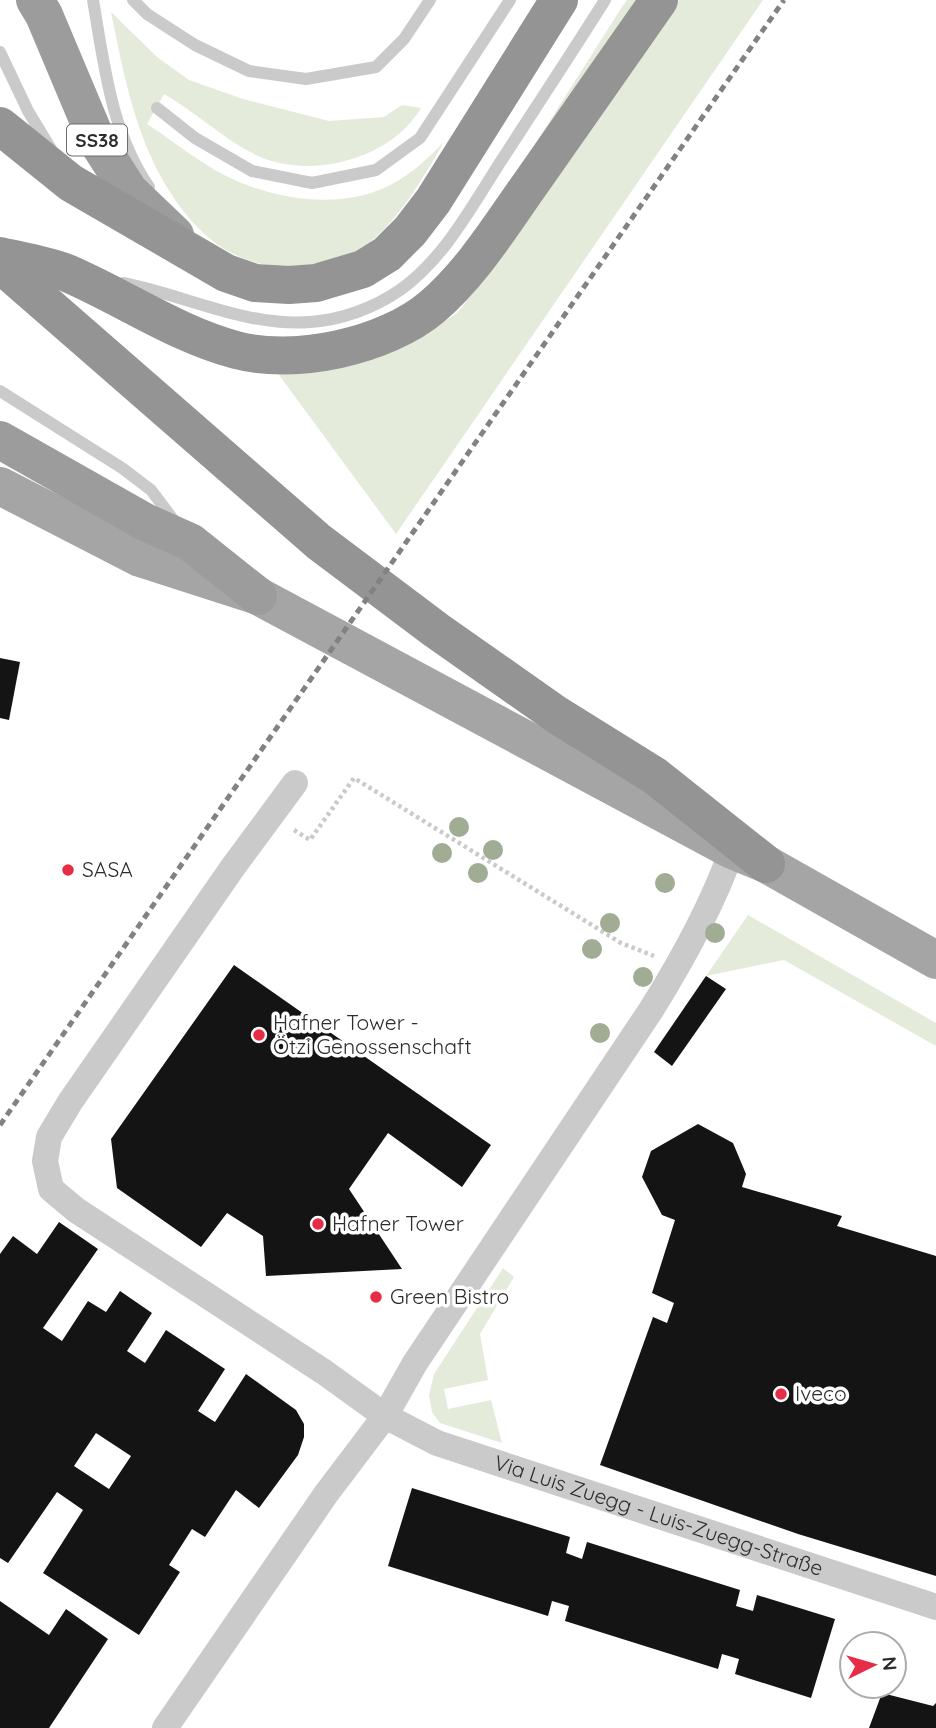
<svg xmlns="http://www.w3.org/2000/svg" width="936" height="1728" viewBox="0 0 936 1728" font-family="Quicksand,sans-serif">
	<rect width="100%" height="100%" fill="#fff"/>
	<g fill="#e4ebda">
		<path d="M627 0H644L499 201 620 10Z"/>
		<path d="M679 0H763L396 534 279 375 326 370 418 339 457 313 498 262Z"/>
		<path d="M111 12 157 57 189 80 243 99 329 121 384 117 402 105 421 108C391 159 312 180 258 156 224 140 196 112 164 94L147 124C173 141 200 163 228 177 279 201 348 212 399 180 416 170 430 156 444 142 423 178 401 217 368 244 353 256 332 261 313 264 244 276 199 241 165 184 134 131 123 71 111 12Z"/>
		<path d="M748 915 936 1023V1046L784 960 706 976Z"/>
		<path d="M503 1268 514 1277 480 1334 488 1380 444 1389 448 1409 491 1400 502 1443 440 1423 432 1412 429 1395 434 1374Z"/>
	</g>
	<g fill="#141414" fill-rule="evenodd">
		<path d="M0 658 20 662 9 720 0 718Z"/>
		<path d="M234 965 491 1145 462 1187 388 1133 349 1189 402 1269 266 1276 263 1236 227 1213 201 1247 117 1188 111 1139Z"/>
		<path d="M706 976 726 989 672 1066 654 1052Z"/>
		<path d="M698 1124 733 1143 746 1174 742 1187 842 1216 837 1226 936 1256V1576L798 1534 600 1465 653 1317 667 1323 674 1303 652 1293 675 1220 662 1215 642 1177 651 1151Z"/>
		<path d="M59 1222 98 1249 43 1328 62 1341 88 1301 106 1312 120 1291 152 1313 127 1351 145 1363 166 1330 225 1369 198 1411 215 1422 246 1374 296 1410 304 1424V1437L298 1455 259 1508 236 1490 205 1537 192 1529 169 1565 180 1572 139 1635 43 1573 83 1510 57 1492 8 1563 0 1558V1254L13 1236 37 1254ZM96 1433 131 1456 109 1489 74 1466Z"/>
		<path d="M412 1488 570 1537 566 1553 582 1559 587 1542 740 1590 736 1606 753 1611 757 1595 835 1619 811 1698 735 1674 739 1659 722 1654 718 1669 565 1621 569 1606 552 1601 548 1616 388 1566Z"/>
		<path d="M0 1601 49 1635 66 1609 108 1639 49 1728H0Z"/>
		<path d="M882 1693 933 1706 936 1703V1728H869Z"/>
	</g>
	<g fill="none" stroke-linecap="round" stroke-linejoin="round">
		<path stroke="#cacaca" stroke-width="4.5" stroke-dasharray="3.5 3.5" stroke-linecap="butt" d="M294 830 310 840 354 778 621 943 654 956"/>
		<g stroke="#cacaca" stroke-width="12">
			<path d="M93 0C104 64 111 132 149 187"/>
			<path d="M133 0 147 14 195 45 249 71 306 79 376 67 404 39 430 0"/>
			<path d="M0 52 28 111 51 149"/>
			<path d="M157 108 195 138 252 171 312 183 376 170 420 138 510 0"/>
			<path d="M123 283C185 295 246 327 310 322 341 320 374 308 400 290 444 259 472 206 501 161 536 107 571 54 605 0"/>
			<path d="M0 391 122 468 151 490 175 522"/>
		</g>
		<g stroke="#cacaca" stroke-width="26">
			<path id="s1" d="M295 783 233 867 70 1102 49 1137 45 1161 51 1189 76 1210 324 1372 385 1416 437 1443 936 1607"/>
			<path d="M165 1728 326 1494 385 1416 415 1363 651 1010C683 959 712 906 732 850"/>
		</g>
		<path stroke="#a5a5a5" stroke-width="38" d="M0 486 140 558 258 596 732 850 766 864 936 960"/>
		<g stroke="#9c9c9c" stroke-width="38">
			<path d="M35 0 44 15 97 141 129 191 175 235"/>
			<path d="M0 440 145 522 190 542 258 596"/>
		</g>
		<g stroke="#949494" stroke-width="38">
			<path d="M0 126 71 183 226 273 255 283 289 285 316 283 363 269 387 254 410 231 433 201 559 0"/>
			<path d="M0 256C22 261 46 265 67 273 123 297 176 334 236 350 295 366 386 346 432 307 472 273 501 225 531 183 574 122 616 61 659 0"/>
			<path d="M0 264 319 542 436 630 557 715 655 776 766 864"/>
		</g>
		<path stroke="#828282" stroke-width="5" stroke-dasharray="7 5" stroke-linecap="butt" d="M0 1125 784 0"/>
	</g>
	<g fill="#a0ac93">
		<circle cx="459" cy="827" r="10"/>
		<circle cx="493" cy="850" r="10"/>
		<circle cx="442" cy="853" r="10"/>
		<circle cx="478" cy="873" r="10"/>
		<circle cx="665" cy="883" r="10"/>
		<circle cx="610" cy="923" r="10"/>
		<circle cx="715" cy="933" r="10"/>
		<circle cx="592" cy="949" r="10"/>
		<circle cx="643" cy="977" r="10"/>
		<circle cx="600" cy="1033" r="10"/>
	</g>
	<g fill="#e72c46" stroke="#fff" stroke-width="2.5">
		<circle cx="68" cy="870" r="7"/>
		<circle cx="259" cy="1035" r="7"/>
		<circle cx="318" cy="1224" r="7"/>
		<circle cx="376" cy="1297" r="7"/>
		<circle cx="781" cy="1394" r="7"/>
	</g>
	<g text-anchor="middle" stroke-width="7" stroke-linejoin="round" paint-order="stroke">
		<rect fill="#fff" stroke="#6c6c6c" stroke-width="2" x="67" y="124.5" width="60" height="31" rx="5"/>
		<g font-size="19" font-weight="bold" fill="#2d2d2d">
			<text x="97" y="147">SS38</text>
		</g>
		<g font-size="21" fill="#2d2d2d" stroke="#fff" text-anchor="start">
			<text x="82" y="877">SASA</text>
			<text x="273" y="1030">Hafner Tower -<tspan x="273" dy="24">Ötzi Genossenschaft</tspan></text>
			<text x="332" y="1231">Hafner Tower</text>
			<text x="390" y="1304">Green Bistro</text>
			<text x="795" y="1401">Iveco</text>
		</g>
		<g font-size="21" fill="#2d2d2d" stroke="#fff">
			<text dy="7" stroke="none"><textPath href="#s1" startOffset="1180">Via Luis Zuegg - Luis-Zuegg-Straße</textPath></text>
		</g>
	</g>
	<g transform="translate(873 1665) rotate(85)"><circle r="33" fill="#ffffff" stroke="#ababab" stroke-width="2"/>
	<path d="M0-5L12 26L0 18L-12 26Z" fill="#e72c46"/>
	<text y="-10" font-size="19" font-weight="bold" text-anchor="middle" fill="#2d2d2d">N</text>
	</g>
</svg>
